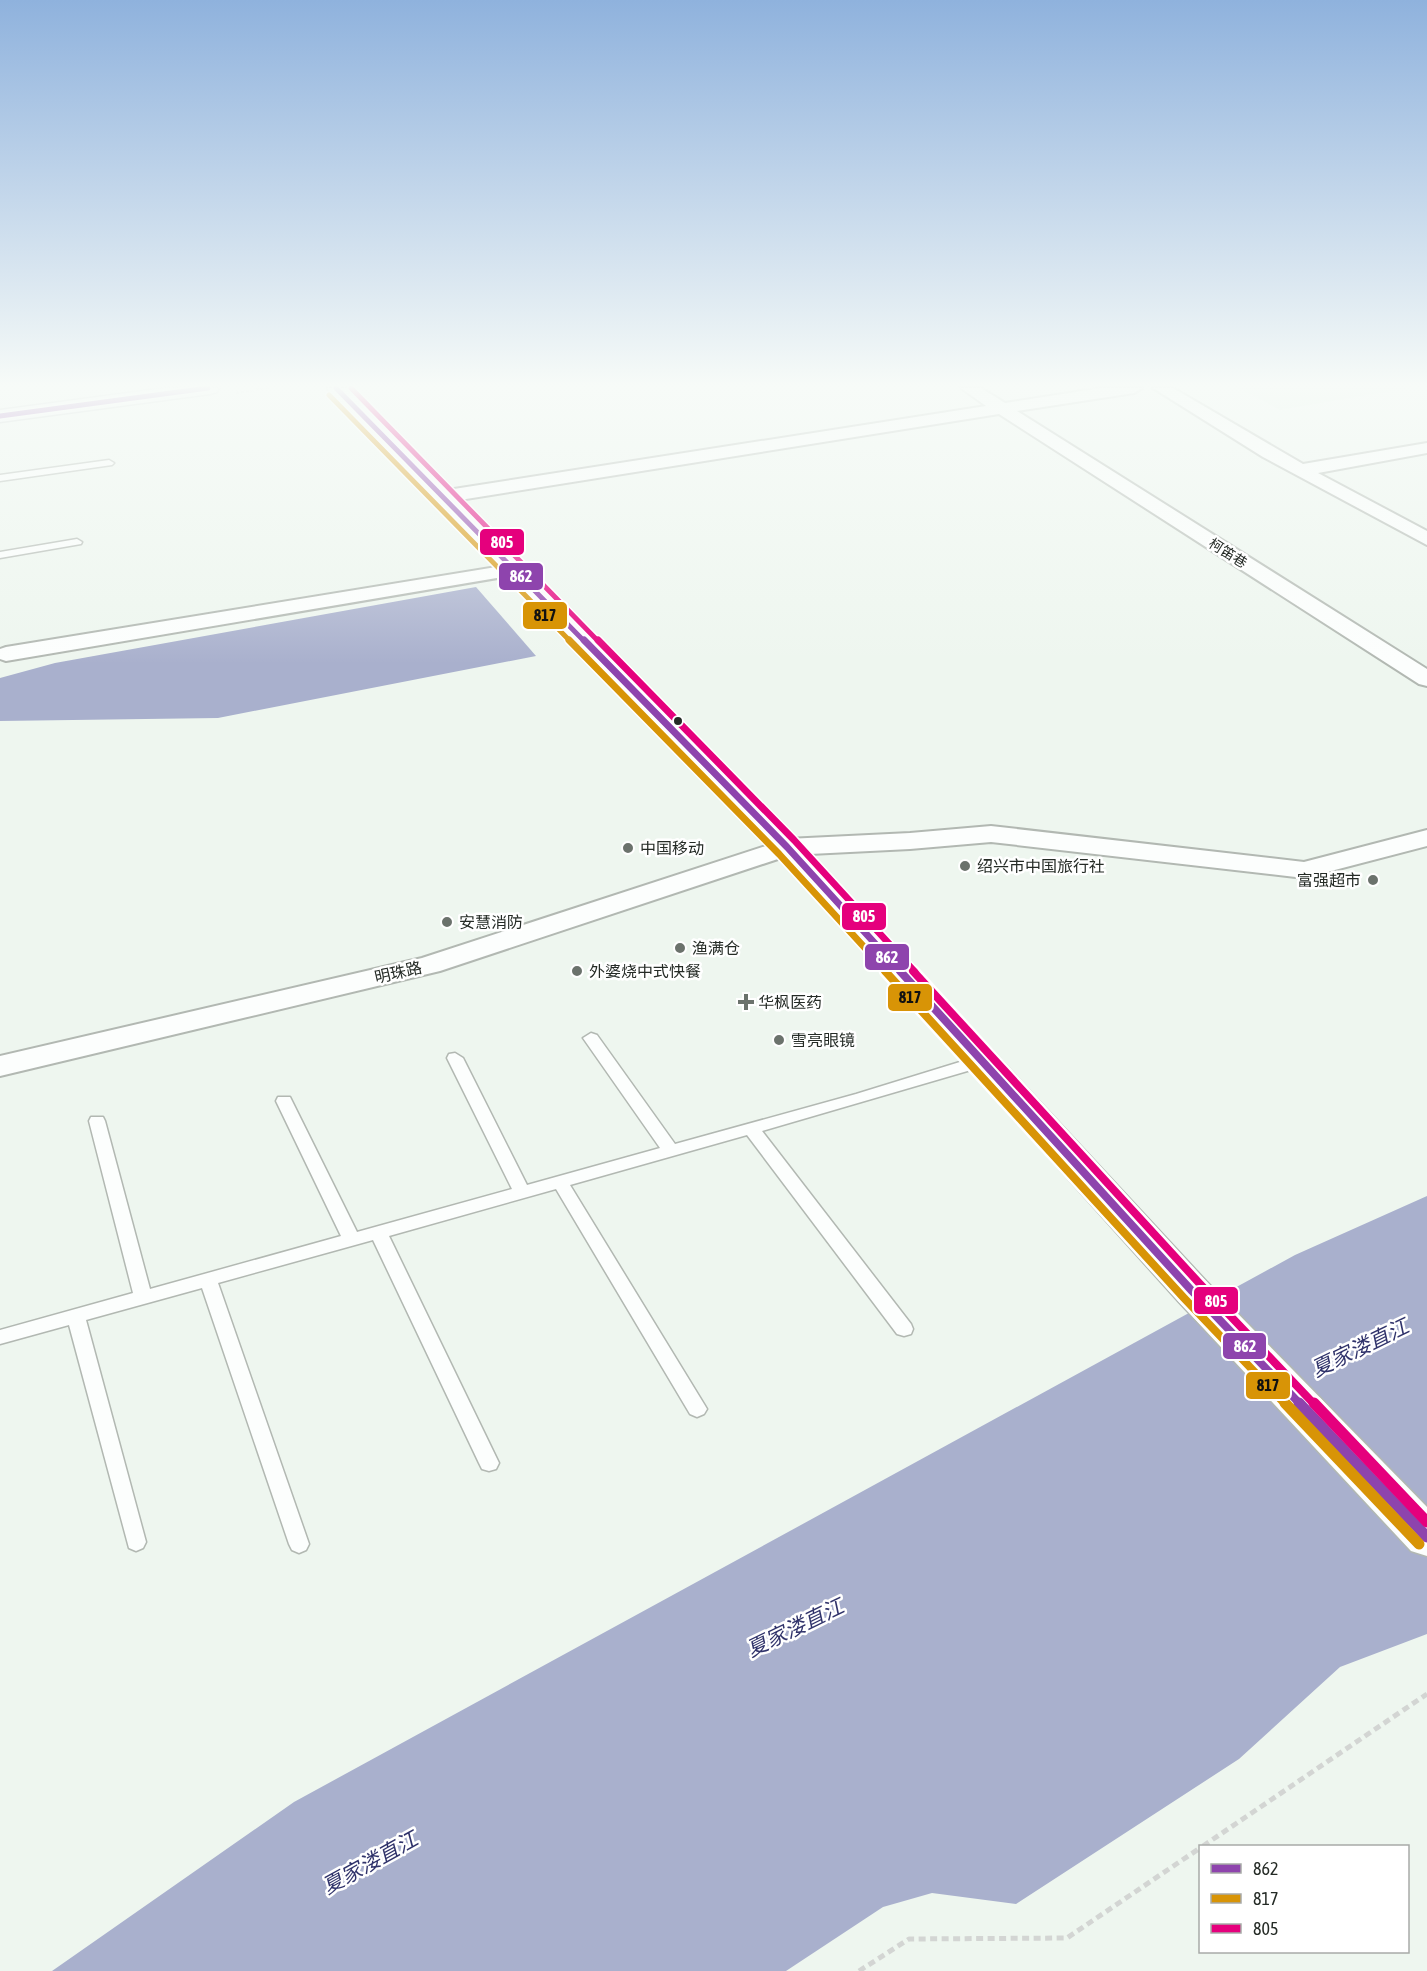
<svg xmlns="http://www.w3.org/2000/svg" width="1427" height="1971" viewBox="0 0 1427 1971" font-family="'Asap Condensed','Noto Sans SC',sans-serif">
	<rect width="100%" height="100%" fill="#eef6ef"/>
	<path fill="#e1f1e3" d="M1239 388H1408L1280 410Z"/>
	<g fill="#a9b0cd">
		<path d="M476 587 536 656 218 718 0 721V678L55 663Z"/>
		<path d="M1427 1196V1634L1340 1667 1239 1759 1016 1904 932 1893 883 1907 786 1971H52L294 1802 1295 1255Z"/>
	</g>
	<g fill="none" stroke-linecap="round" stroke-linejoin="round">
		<defs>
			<g id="service">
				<path d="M109 460 114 463 112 465 0 481V475Z"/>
				<path d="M77 539 82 542 81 544 0 558V552Z"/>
				<path d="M591 1033 597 1035 675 1144 856 1094 976 1057H988L990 1061 988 1065 762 1131 911 1324 913 1329 911 1334 904 1336 897 1334 747 1135 570 1185 704 1404 707 1409 704 1414 697 1417 690 1414 556 1189 389 1236 499 1463 496 1469 489 1471 482 1469 479 1463 373 1240 218 1283 309 1544 306 1550 299 1553 292 1550 289 1544 202 1288 86 1320 146 1542 143 1548 136 1551 129 1548 69 1325 0 1344V1330L133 1293 89 1121 91 1117H103L105 1121 150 1289 341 1236 276 1101 278 1097H290L292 1101 357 1232 512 1189 447 1058 449 1054 455 1053 463 1058 527 1185 660 1148 583 1038Z"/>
			</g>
			<g id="minor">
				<path d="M961 388H981L1005 403 1101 388H1142L1134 393 1017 411 1427 669V686L1419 684 999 414 441 503 434 501 432 497 434 493 441 491 986 406Z"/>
				<path d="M1153 388H1173L1303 464 1427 443V453L1318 473 1427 531V545L1263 457Z"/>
				<path d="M514 564 521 566 524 570 521 574 6 661 0 659V649L6 647Z"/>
				<path d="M991 826 1304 862 1427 830V846L1304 878 991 842 910 849 790 855 440 971 0 1076V1056L422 958 787 839 910 833Z"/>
			</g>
			<path id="tertiary" d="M327 388H347L798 841 1206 1281 1427 1507V1556L1411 1551 1178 1301 776 853Z"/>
			<path id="primary" d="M165 388H219L217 392 210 394 0 422V410Z"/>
		</defs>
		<use href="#service" stroke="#b2b8b2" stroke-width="3"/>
		<use href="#minor" stroke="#b2b8b2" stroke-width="4"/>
		<use href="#tertiary" stroke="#b2b8b2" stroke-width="3"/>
		<use href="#primary" stroke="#c0c5c7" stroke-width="3"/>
		<path stroke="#d3d5d3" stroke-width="2" stroke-dasharray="3 2" stroke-linecap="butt" d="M236 393 269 388"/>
		<g stroke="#d3d5d3" stroke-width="5" stroke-dasharray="7 4.5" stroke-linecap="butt">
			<path d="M1203 1846 1427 1694"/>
			<path d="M859 1971 909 1939 1067 1938 1200 1848"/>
		</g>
		<use href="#service" fill="#fcfefd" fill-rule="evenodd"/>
		<use href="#minor" fill="#fcfefd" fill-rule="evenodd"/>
		<use href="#tertiary" fill="#fcfefd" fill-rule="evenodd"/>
		<use href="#primary" fill="#f5f7f9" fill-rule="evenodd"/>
		<defs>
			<g id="bus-1-far3">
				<path d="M336 388 585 642"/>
				<path d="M0 416 208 388"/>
			</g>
			<path id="bus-1-far2" d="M584 640 787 847 901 972"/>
			<path id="bus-1-far1" d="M900 971 1192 1291 1301 1405"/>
			<path id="bus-1" d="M1299 1403 1427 1537"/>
			<path id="bus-2-far3" d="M329 395 571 642"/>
			<path id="bus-2-far2" d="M569 640 779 854 887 972"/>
			<path id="bus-2-far1" d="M885 971 1184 1298 1286 1405"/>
			<path id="bus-2" d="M1285 1403 1419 1544"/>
			<path id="bus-3-far3" d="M351 388 599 642"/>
			<path id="bus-3-far2" d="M598 640 794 840 915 972"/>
			<path id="bus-3-far1" d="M913 971 1200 1284 1315 1405"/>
			<path id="bus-3" d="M1314 1403 1427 1522"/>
		</defs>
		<use href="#bus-1-far3" stroke="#fff" stroke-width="8"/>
		<use href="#bus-1-far2" stroke="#fff" stroke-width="10"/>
		<use href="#bus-1-far1" stroke="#fff" stroke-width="13"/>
		<use href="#bus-1" stroke="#fff" stroke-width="16"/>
		<use href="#bus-2-far3" stroke="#fff" stroke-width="8"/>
		<use href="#bus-2-far2" stroke="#fff" stroke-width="10"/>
		<use href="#bus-2-far1" stroke="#fff" stroke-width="13"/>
		<use href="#bus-2" stroke="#fff" stroke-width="16"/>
		<use href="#bus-3-far3" stroke="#fff" stroke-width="8"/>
		<use href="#bus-3-far2" stroke="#fff" stroke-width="10"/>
		<use href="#bus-3-far1" stroke="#fff" stroke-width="13"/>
		<use href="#bus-3" stroke="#fff" stroke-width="16"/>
		<use href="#bus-1-far3" stroke="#8e44ad" stroke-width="5"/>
		<use href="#bus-1-far2" stroke="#8e44ad" stroke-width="7"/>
		<use href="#bus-1-far1" stroke="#8e44ad" stroke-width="8"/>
		<use href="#bus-1" stroke="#8e44ad" stroke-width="11"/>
		<use href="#bus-2-far3" stroke="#d89406" stroke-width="5"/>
		<use href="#bus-2-far2" stroke="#d89406" stroke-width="7"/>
		<use href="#bus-2-far1" stroke="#d89406" stroke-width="8"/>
		<use href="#bus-2" stroke="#d89406" stroke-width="11"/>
		<use href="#bus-3-far3" stroke="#e5007d" stroke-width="5"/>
		<use href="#bus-3-far2" stroke="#e5007d" stroke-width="7"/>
		<use href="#bus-3-far1" stroke="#e5007d" stroke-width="8"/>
		<use href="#bus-3" stroke="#e5007d" stroke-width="11"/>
	</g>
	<linearGradient id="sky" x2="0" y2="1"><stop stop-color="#8fb2dd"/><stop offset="0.58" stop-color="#f7fbf8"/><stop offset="1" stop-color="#f7fbf8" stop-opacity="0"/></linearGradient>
	<rect width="1427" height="664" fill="url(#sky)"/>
	<circle fill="#252b26" stroke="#fff" stroke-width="2" cx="678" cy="721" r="5"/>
	<g fill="#6b726c" stroke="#fff" stroke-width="2">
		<circle cx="628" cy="848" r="6"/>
		<circle cx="965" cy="866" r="6"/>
		<circle cx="1373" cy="880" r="6"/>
		<circle cx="447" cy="922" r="6"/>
		<circle cx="680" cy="948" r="6"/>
		<circle cx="577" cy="971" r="6"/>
		<path d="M743 993h6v6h6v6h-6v6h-6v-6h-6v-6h6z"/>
		<circle cx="779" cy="1040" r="6"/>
	</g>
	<g text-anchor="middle" stroke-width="5" stroke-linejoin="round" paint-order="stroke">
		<g font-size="14" fill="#252b26" stroke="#fff">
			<text transform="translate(1228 553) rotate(32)" y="5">柯笛巷</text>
		</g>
		<g font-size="16" fill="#252b26" stroke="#fff" text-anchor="start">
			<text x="640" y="854">中国移动</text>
			<text x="977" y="872">绍兴市中国旅行社</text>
			<text x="1361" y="886" text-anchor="end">富强超市</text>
			<text x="459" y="928">安慧消防</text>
			<text x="692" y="954">渔满仓</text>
			<text x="589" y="977">外婆烧中式快餐</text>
			<text x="758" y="1008">华枫医药</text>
			<text x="791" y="1046">雪亮眼镜</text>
		</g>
		<g font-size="16" fill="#252b26" stroke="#fff">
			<text transform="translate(398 972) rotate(-13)" y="6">明珠路</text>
		</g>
		<g font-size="21" font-style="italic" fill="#30336b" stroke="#fff">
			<text transform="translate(1360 1348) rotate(-26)" y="7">夏家溇直江</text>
			<text transform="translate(795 1628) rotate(-26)" y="7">夏家溇直江</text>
			<text transform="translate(370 1863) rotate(-29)" y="7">夏家溇直江</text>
		</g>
	</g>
	<g stroke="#fff" stroke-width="2">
		<rect x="479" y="528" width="46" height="28" rx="6" fill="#e5007d"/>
		<rect x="498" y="562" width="46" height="29" rx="6" fill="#8e44ad"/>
		<rect x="522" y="601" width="46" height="29" rx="6" fill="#d89406"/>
		<rect x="841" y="902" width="46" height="29" rx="6" fill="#e5007d"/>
		<rect x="864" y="943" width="46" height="28" rx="6" fill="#8e44ad"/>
		<rect x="887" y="983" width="46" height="29" rx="6" fill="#d89406"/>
		<rect x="1193" y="1286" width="46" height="29" rx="6" fill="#e5007d"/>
		<rect x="1222" y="1332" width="45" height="28" rx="6" fill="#8e44ad"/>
		<rect x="1245" y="1371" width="46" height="29" rx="6" fill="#d89406"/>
	</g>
	<g font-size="16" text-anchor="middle" font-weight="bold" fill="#fff">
		<text x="502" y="548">805</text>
		<text x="521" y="582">862</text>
		<text x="864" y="922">805</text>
		<text x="887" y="963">862</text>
		<text x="1216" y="1307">805</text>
		<text x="1245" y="1352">862</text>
	</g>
	<g font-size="16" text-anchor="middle" font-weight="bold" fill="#111">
		<text x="545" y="621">817</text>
		<text x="910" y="1003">817</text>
		<text x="1268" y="1391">817</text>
	</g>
	<rect x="1199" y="1845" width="210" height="108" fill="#ffffff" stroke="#a8aaa8" stroke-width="1.5"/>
	<rect x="1211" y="1864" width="30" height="9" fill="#8e44ad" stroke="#a8aaa8" stroke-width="1.5"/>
	<text x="1253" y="1875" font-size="18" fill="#252b26">862</text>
	<rect x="1211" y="1894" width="30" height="9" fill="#d89406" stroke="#a8aaa8" stroke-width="1.5"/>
	<text x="1253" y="1905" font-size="18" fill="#252b26">817</text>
	<rect x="1211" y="1924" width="30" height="9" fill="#e5007d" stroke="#a8aaa8" stroke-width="1.5"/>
	<text x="1253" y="1935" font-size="18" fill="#252b26">805</text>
</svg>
